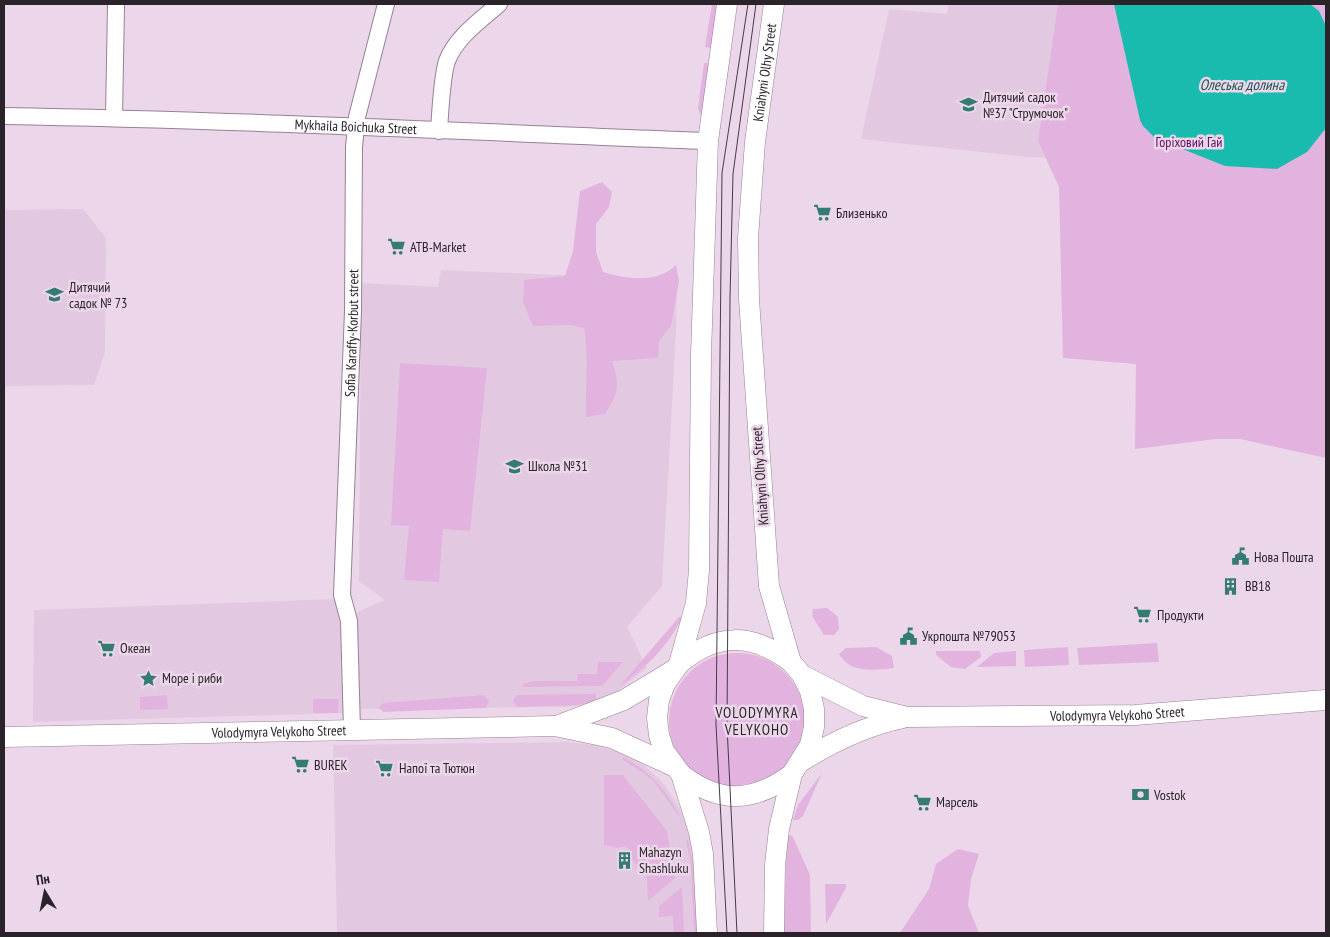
<svg xmlns="http://www.w3.org/2000/svg" width="1330" height="937" viewBox="0 0 1330 937" font-family="'PT Sans Narrow',sans-serif">
	<rect width="100%" height="100%" fill="#ecd7ea"/>
	<g fill="#e3c8e1">
		<path d="M949 4H1063L1077 159 1027 157 861 139 889 9 947 14Z"/>
		<path d="M83 209 106 238 105 352 94 385 4 386V210Z"/>
		<path d="M441 270 677 280 676 331 662 586 627 627 647 668 611 696 592 704 565 707 360 709 357 612 385 600 359 581 361 283 438 287Z"/>
		<path d="M338 599 345 619 346 713 33 722 34 610Z"/>
		<path d="M567 742 595 745 625 754 644 765 665 785 680 809 688 829 698 866 700 933H337L333 745Z"/>
	</g>
	<g fill="#e2b3df">
		<path d="M712 4H719L712 48 705 47Z"/>
		<path d="M1058 4H1326V458L1240 439H1216L1135 449 1136 364 1063 358 1059 187 1038 141Z"/>
		<path d="M704 63H711L706 102 700 115 698 108Z"/>
		<path d="M602 182 612 192 609 207 596 224V252L603 272C627 279 657 284 676 265L679 281 671 326 659 341 658 358 612 361C620 385 619 393 605 414L586 417C585 387 589 357 584 328L569 325 533 326 523 302 524 280 565 276 573 251 580 191Z"/>
		<path d="M400 363 487 368 470 531 443 529 439 582 404 580 409 526 391 525Z"/>
		<path d="M827 608 838 617 839 629 834 635H824L812 616 813 609Z"/>
		<path d="M679 617 682 618C668 646 646 668 620 686Z"/>
		<path d="M1157 643 1159 662 1079 665 1077 648Z"/>
		<path d="M876 647 892 656 894 668C875 670 850 674 839 654L846 648Z"/>
		<path d="M1068 647 1069 665 1025 667 1024 650Z"/>
		<path d="M936 651H980L981 657 965 669 951 667 936 655Z"/>
		<path d="M1016 651V666L977 667 994 653Z"/>
		<circle cx="737" cy="721" r="68"/>
		<path d="M598 662H623L602 686 522 687 524 684 533 681H578L577 674H597Z"/>
		<path d="M596 694V701L578 705 517 707 513 701 517 695Z"/>
		<path d="M167 695 168 709 140 710V697Z"/>
		<path d="M484 695 489 701 485 708 383 712 379 707 383 703Z"/>
		<path d="M313 699H339L338 713H313Z"/>
		<path d="M623 757C651 772 668 792 682 820L655 783 645 774 623 760Z"/>
		<path d="M822 773 803 816 798 820H793L798 805Z"/>
		<path d="M604 775H623L667 831 675 878 648 901 647 878 633 861 631 852 626 846 618 848 604 845Z"/>
		<path d="M791 835 793 837 810 875 811 933H784L787 836Z"/>
		<path d="M688 840 694 868 697 933H694L691 864 686 841Z"/>
		<path d="M958 849 979 854 971 879 968 906 979 933H900L929 889 936 864Z"/>
		<path d="M825 884H846V888L826 924Z"/>
		<path d="M682 887 684 933H674L673 916 659 917V906Z"/>
	</g>
	<path fill="#19bbaf" d="M1114 4H1310L1319 11 1326 26V128L1307 152 1277 169 1225 166 1155 138 1143 126 1140 120Z"/>
	<g fill="none" stroke-linecap="round" stroke-linejoin="round">
		<defs>
			<g id="minor">
				<path id="s1" d="M4 116C239 120 473 132 708 141"/>
				<path d="M114 118 116 4"/>
				<path d="M439 131C440 114 442 76 447 61 456 37 481 20 499 4"/>
				<path id="s2" d="M352 730 349 621 342 595 353 311 354 147 357 117 386 4"/>
			</g>
			<g id="major">
				<path d="M679 664C717 632 752 633 791 662"/>
				<path id="s3" d="M802 675 863 706 907 717 1135 715 1326 700"/>
				<path d="M559 725 624 700 672 671"/>
				<path id="s4" d="M4 737 555 726 612 738 673 766"/>
				<path d="M802 761C834 741 865 726 903 718"/>
				<path d="M681 774C719 804 753 803 792 774"/>
				<path d="M707 933 703 854 699 832 681 774 664 751 659 735 657 718 659 700 665 684 679 664 696 603 699 570 701 355 708 141 727 4"/>
				<path id="s5" d="M774 933 775 865 779 829 792 774 810 745 814 727V709L810 691 802 675 791 662 769 586 749 299 748 238 755 142 774 4"/>
			</g>
		</defs>
		<use href="#minor" stroke="#958293" stroke-width="18"/>
		<use href="#major" stroke="#958293" stroke-width="21"/>
		<use href="#minor" stroke="#fff" stroke-width="16"/>
		<use href="#major" stroke="#fff" stroke-width="20"/>
		<g stroke="#463c45" stroke-width="1">
			<path d="M727 933 716 725 722 173 748 4"/>
			<path d="M737 933 727 726 730 298 733 174 756 4"/>
		</g>
	</g>
	<defs>
		<symbol id="school-bare" viewBox="-9 -9 18 18"><path d="M0-5L7-2L0 1L-7-2ZM-4 1L0 2.5L4 1V4Q0 6-4 4Z" fill="#347b74" stroke="#ecd7ea" stroke-width="2.5" paint-order="stroke"/></symbol>
		<symbol id="supermarket-bare" viewBox="-9 -9 18 18"><path d="M-6-5.5h2.5l.6 2H6L4.5 2H-2.5L-4.4-4H-6ZM-1.5 3.2a1.3 1.3 0 1 0 .1 0ZM3 3.2a1.3 1.3 0 1 0 .1 0Z" fill="#347b74" stroke="#ecd7ea" stroke-width="2.5" paint-order="stroke"/></symbol>
		<symbol id="civic-bare" viewBox="-9 -9 18 18"><path d="M-.6-6.5H3V-4.5H.6V-3L4-1V1h2V6H-6V1h2V-1L-.6-3ZM-1.2 2.5V6h2.4V2.5Z" fill="#347b74" stroke="#ecd7ea" stroke-width="2.5" paint-order="stroke"/></symbol>
		<symbol id="building-bare" viewBox="-9 -9 18 18"><path d="M-4-6H4V6H1V3H-1V6H-4ZM-2.5-4.3h1.7v1.8h-1.7ZM.8-4.3h1.7v1.8H.8ZM-2.5-1h1.7V.8h-1.7ZM.8-1h1.7V.8H.8Z" fill="#347b74" stroke="#ecd7ea" stroke-width="2.5" paint-order="stroke"/></symbol>
		<symbol id="sight-bare" viewBox="-9 -9 18 18"><path d="M0-6L1.8-2.2L6-1.7L2.9 1.2L3.7 5.4L0 3.3L-3.7 5.4L-2.9 1.2L-6-1.7L-1.8-2.2Z" fill="#347b74" stroke="#ecd7ea" stroke-width="2.5" paint-order="stroke"/></symbol>
		<symbol id="bank-bare" viewBox="-9 -9 18 18"><path d="M-6-4H6V4H-6ZM0-2.3a2.3 2.3 0 1 0 0 4.6a2.3 2.3 0 1 0 0-4.6Z" fill="#347b74" stroke="#ecd7ea" stroke-width="2.5" paint-order="stroke"/></symbol>
	</defs>
	<g fill-rule="evenodd">
		<use href="#school-bare" x="956" y="92" width="25" height="25"/>
		<use href="#supermarket-bare" x="810" y="200" width="25" height="25"/>
		<use href="#supermarket-bare" x="384" y="234" width="25" height="25"/>
		<use href="#school-bare" x="42" y="282" width="25" height="25"/>
		<use href="#school-bare" x="502" y="454" width="25" height="25"/>
		<use href="#civic-bare" x="1228" y="544" width="25" height="25"/>
		<use href="#building-bare" x="1218" y="574" width="25" height="25"/>
		<use href="#supermarket-bare" x="1130" y="602" width="25" height="25"/>
		<use href="#civic-bare" x="896" y="624" width="25" height="25"/>
		<use href="#supermarket-bare" x="94" y="636" width="25" height="25"/>
		<use href="#sight-bare" x="136" y="666" width="25" height="25"/>
		<use href="#supermarket-bare" x="288" y="752" width="25" height="25"/>
		<use href="#supermarket-bare" x="372" y="756" width="25" height="25"/>
		<use href="#bank-bare" x="1128" y="782" width="25" height="25"/>
		<use href="#supermarket-bare" x="910" y="790" width="25" height="25"/>
		<use href="#building-bare" x="612" y="848" width="25" height="25"/>
	</g>
	<g text-anchor="middle" stroke-width="5" stroke-linejoin="round" paint-order="stroke">
		<g font-size="14" fill="#2b232a" stroke="#ecd7ea">
			<text dy="5" stroke="none"><textPath href="#s5" startOffset="879">Kniahyni Olhy Street</textPath></text>
			<text dy="5" stroke="none"><textPath href="#s1" startOffset="352">Mykhaila Boichuka Street</textPath></text>
			<text dy="5" stroke="none"><textPath href="#s2" startOffset="398">Sofia Karaffy-Korbut street</textPath></text>
			<text transform="translate(760 476) rotate(-94)" y="5">Kniahyni Olhy Street</text>
			<text dy="5" stroke="none"><textPath href="#s3" startOffset="324">Volodymyra Velykoho Street</textPath></text>
			<text dy="5" stroke="none"><textPath href="#s4" startOffset="275">Volodymyra Velykoho Street</textPath></text>
		</g>
		<g font-size="14" fill="#2b232a" stroke="#ecd7ea" text-anchor="start">
			<text x="983" y="102">Дитячий садок<tspan x="983" dy="16">№37 "Струмочок"</tspan></text>
			<text x="836" y="218">Близенько</text>
			<text x="410" y="252">ATB-Market</text>
			<text x="69" y="292">Дитячий<tspan x="69" dy="16">садок № 73</tspan></text>
			<text x="528" y="471">Школа №31</text>
			<text x="1254" y="562">Нова Пошта</text>
			<text x="1245" y="591">BB18</text>
			<text x="1157" y="620">Продукти</text>
			<text x="922" y="641">Укрпошта №79053</text>
			<text x="120" y="653">Океан</text>
			<text x="162" y="683">Море і риби</text>
			<text x="314" y="770">BUREK</text>
			<text x="399" y="773">Напої та Тютюн</text>
			<text x="1154" y="800">Vostok</text>
			<text x="936" y="807">Марсель</text>
			<text x="639" y="857">Mahazyn<tspan x="639" dy="16">Shashluku</tspan></text>
		</g>
		<g font-size="14" fill="#610a61" stroke="#ecd7ea">
			<text x="1189" y="147">Горіховий Гай</text>
		</g>
		<g font-size="15" font-style="italic" fill="#1a5550" stroke="#ecd7ea">
			<text x="1242" y="90">Олеська долина</text>
		</g>
		<g font-size="15" letter-spacing="1" fill="#2b232a" stroke="#ecd7ea">
			<text x="757" y="718">VOLODYMYRA<tspan x="757" dy="17">VELYKOHO</tspan></text>
		</g>
	</g>
	<rect width="1330" height="937" fill="none" stroke="#2b232a" stroke-width="10"/>
	<g transform="translate(45 892) rotate(350)" stroke="#ecd7ea" stroke-width="4" paint-order="stroke">
	<path d="M0-4L9 19L0 12L-9 19Z" fill="#2b232a"/>
	<text y="-8" font-size="14" font-weight="bold" text-anchor="middle" fill="#2b232a">Пн</text>
	</g>
</svg>
